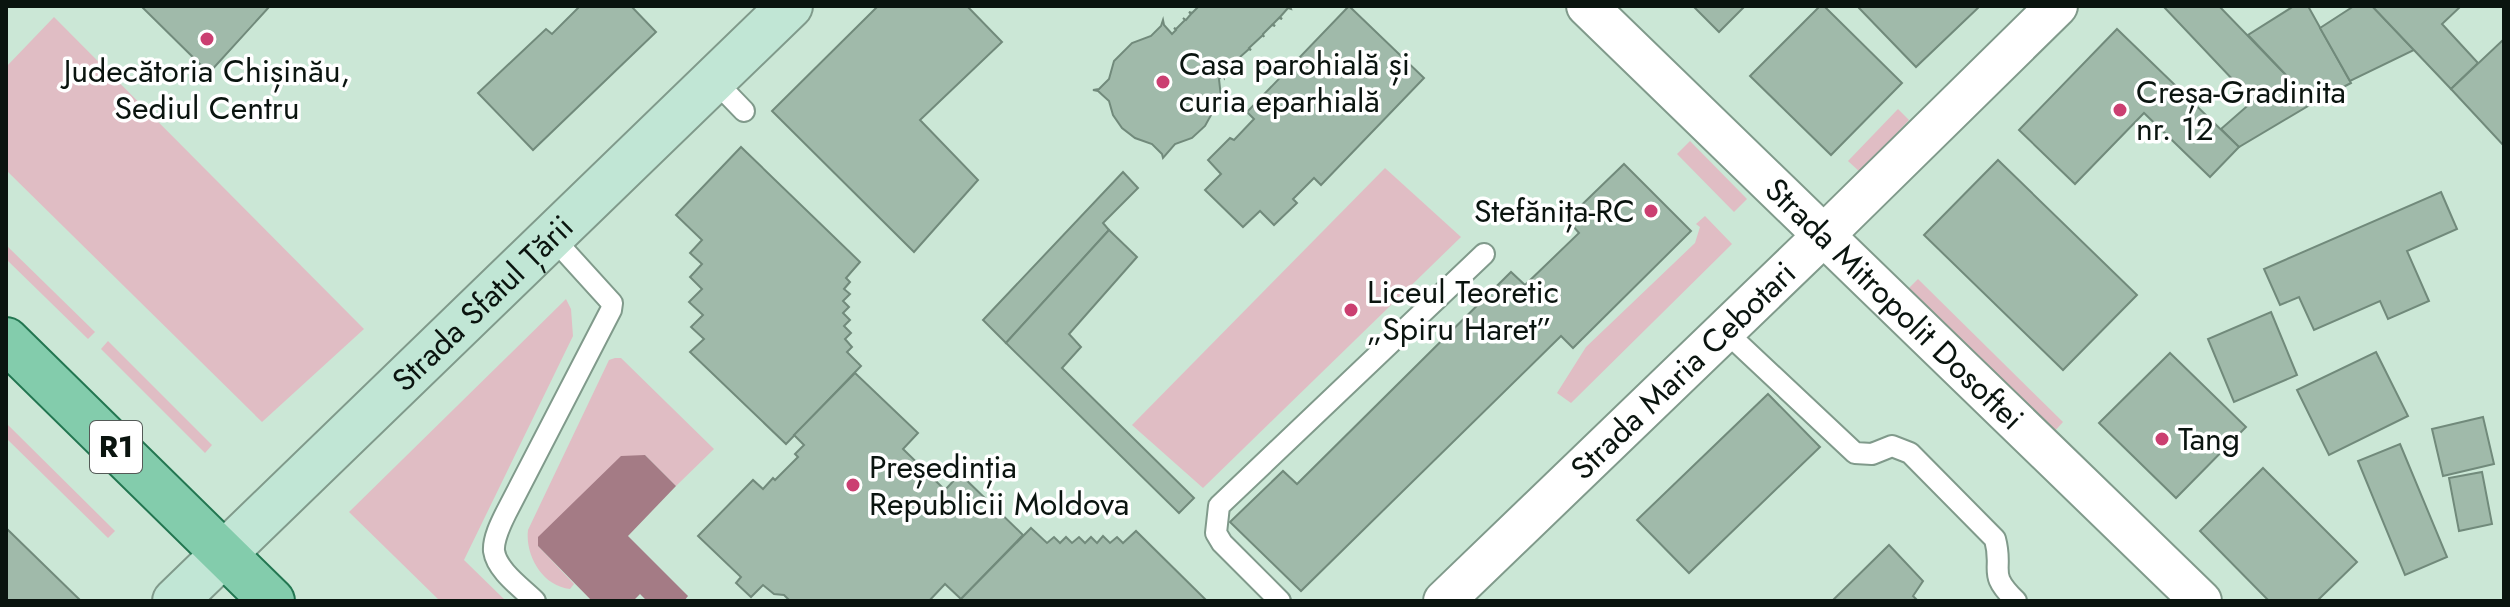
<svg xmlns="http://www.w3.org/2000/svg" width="2510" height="607" viewBox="0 0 2510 607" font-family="Jost,sans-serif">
	<rect width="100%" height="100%" fill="#cbe7d6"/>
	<g fill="#e0bdc4">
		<path d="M54 17 364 329 262 422 6 170V67Z"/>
		<path d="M1898 109 1909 120 1860 172 1848 161Z"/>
		<path d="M1690 141 1747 199 1734 212 1677 154Z"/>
		<path d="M1385 168 1461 237 1203 488 1132 425Z"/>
		<path d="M1705 216 1732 244 1571 403 1557 393 1586 347 1695 243 1700 227 1696 224Z"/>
		<path d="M6 245 95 332 88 339 6 259Z"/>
		<path d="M1918 279 2063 422 2053 433 1908 289Z"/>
		<path d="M566 299 571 309 573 336 464 560 506 601H440L349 512Z"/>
		<path d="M108 341 212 445 205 453 101 349Z"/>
		<path d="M615 358H621L714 449 676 486 645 455 538 546 574 584 570 589C542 586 525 555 528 530L609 360Z"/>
		<path d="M6 423 115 531 108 538 6 438Z"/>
	</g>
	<path fill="#a47b85" d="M645 455 676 486 628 536 688 596 684 601H647L640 594 633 601H592L538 546V537L621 456Z"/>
	<g fill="#a0baaa" stroke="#718a7b" stroke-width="2">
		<path d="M141 6H270L209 73Z"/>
		<path d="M580 6H631L656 32 533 150 478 93 546 29 552 34Z"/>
		<path d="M878 6H967L1002 42 920 120 978 180 914 252 772 111Z"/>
		<path d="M1199 6H1290L1291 9 1288 8 1280 17 1282 19 1279 18 1273 24 1275 26 1272 25 1263 34 1264 37 1263 35 1249 48 1251 50 1249 49 1240 57 1241 61 1239 59 1233 65 1235 67 1232 66 1224 75V78L1222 76 1219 79 1221 97 1205 126 1192 138 1175 144 1163 158 1162 154 1152 144 1135 138 1122 128 1113 115 1109 101 1098 91 1093 90 1099 89 1109 79 1114 61 1132 43 1151 36 1161 26 1163 20 1164 25 1172 34 1176 30 1174 28 1176 29 1185 20 1183 18 1186 20 1191 14 1189 12 1192 13Z"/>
		<path d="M1349 6 1424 78 1321 185 1314 178 1293 199 1297 203 1274 225 1260 211 1243 227 1205 190 1221 174 1208 160 1230 138 1234 140 1254 119 1247 112Z"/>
		<path d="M1693 6H1745L1719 32Z"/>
		<path d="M1820 6H1824L1902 83 1831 155 1750 76Z"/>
		<path d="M1860 6H1980L1916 67 1859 8Z"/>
		<path d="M2163 6H2219L2313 103 2239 147 2221 129 2253 101Z"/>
		<path d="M2294 6H2308L2351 83 2313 103 2248 35Z"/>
		<path d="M2354 6H2372L2414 50 2350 81 2320 28Z"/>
		<path d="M2372 6H2461L2442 24 2478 63 2451 89Z"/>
		<path d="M2117 29 2239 147 2210 177 2144 113 2075 184 2019 130Z"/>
		<path d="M2504 39V146L2451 89Z"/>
		<path d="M741 147 860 262 846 278 850 282 844 289 850 294 843 301 849 307 843 313 850 320 844 326 851 333 845 339 852 347 847 352 861 366 786 444 690 352 704 339 691 327 703 315 689 302 702 289 690 277 702 264 690 253 702 240 676 215Z"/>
		<path d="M1998 160 2137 295 2063 370 1924 235Z"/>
		<path d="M1624 164 1691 231 1573 348 1561 336 1301 591 1230 522 1283 471 1297 484 1511 272 1525 285 1579 233 1567 219Z"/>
		<path d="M1123 172 1138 188 1103 223 1109 230 1006 343 983 320Z"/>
		<path d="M2441 192 2457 229 2407 251 2429 301 2388 319 2380 301 2314 330 2299 297 2280 305 2264 269Z"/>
		<path d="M1109 230 1137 257 1069 334 1081 347 1062 368 1194 498 1179 513 1006 343Z"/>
		<path d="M2271 312 2297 375 2234 402 2208 339Z"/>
		<path d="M2376 352 2408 416 2329 455 2297 390Z"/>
		<path d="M2170 353 2246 427 2176 498 2099 423Z"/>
		<path d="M855 373 918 433 903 449 945 490 960 474 1023 535 961 599 945 584 929 601H790L784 595 774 594 763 585 751 597 736 583 741 577 698 536 753 480 763 489 773 478 775 480 798 457 795 454 804 445 794 435Z"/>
		<path d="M1768 394 1820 447 1689 573 1637 520Z"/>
		<path d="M2483 417 2494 464 2443 476 2432 429Z"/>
		<path d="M2400 444 2447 557 2405 575 2358 461Z"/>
		<path d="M2263 468 2357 562 2317 601H2269L2200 531Z"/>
		<path d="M2482 472 2492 524 2459 531 2449 478Z"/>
		<path d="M6 528 81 601H6Z"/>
		<path d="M1031 528 1047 543 1054 537 1060 543 1066 537 1072 543 1079 537 1085 543 1091 537 1097 543 1103 536 1110 543 1117 537 1123 543 1136 531 1207 601H959Z"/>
		<path d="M1889 545 1923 581 1913 596 1918 601H1832Z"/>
	</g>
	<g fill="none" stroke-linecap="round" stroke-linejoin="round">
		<defs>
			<g id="service">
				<path d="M714 80 744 111"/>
				<path d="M1725 331 1855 453 1872 454 1892 446 1910 453 1995 539C2004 572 1986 572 2016 601"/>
				<path d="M535 601C522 588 497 571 494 551 493 539 501 523 506 513L611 310 612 303 552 237"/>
				<path d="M1280 601 1222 543 1216 533 1219 506 1484 254"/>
			</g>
			<g id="minor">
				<path id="s1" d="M1587 6 2201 601"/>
				<path id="s2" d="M1444 601 1823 236 2057 6"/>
			</g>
			<g id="secondary">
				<path id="s3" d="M175 601 790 6"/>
			</g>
			<path id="primary" d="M6 340 272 601"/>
		</defs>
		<use href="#service" stroke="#809a8b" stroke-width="24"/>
		<use href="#minor" stroke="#809a8b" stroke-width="44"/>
		<use href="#secondary" stroke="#809a8b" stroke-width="48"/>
		<use href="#primary" stroke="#237651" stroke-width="48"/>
		<use href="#service" stroke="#fff" stroke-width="20"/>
		<use href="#minor" stroke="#fff" stroke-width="40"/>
		<use href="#secondary" stroke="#c1e6d5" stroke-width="44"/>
		<use href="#primary" stroke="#83ccac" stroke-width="44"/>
	</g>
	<g fill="#cb3f71" stroke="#fff" stroke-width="3">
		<circle cx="207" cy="39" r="8"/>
		<circle cx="1163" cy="82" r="8"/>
		<circle cx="2120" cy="110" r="8"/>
		<circle cx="1651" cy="211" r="8"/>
		<circle cx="1351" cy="310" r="8"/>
		<circle cx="2162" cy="439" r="8"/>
		<circle cx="853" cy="485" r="8"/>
	</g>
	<g text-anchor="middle" stroke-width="7" stroke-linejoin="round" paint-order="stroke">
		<rect fill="#fff" stroke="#545a57" stroke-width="2" x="90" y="421" width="52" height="52" rx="6"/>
		<g font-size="30" font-weight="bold" fill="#0a140f">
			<text x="116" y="457">R1</text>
		</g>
		<g font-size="32" fill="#0a140f" stroke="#fff" text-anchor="start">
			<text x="1179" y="75">Casa parohială și<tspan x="1179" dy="37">curia eparhială</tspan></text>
			<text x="207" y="82" text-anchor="middle">Judecătoria Chișinău,<tspan x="207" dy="37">Sediul Centru</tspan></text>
			<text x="2136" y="103">Creșa-Gradinita<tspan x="2136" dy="37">nr. 12</tspan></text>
			<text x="1635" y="222" text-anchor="end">Stefănița-RC</text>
			<text x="1367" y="303">Liceul Teoretic<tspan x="1367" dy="37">„Spiru Haret”</tspan></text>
			<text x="2178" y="450">Tang</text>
			<text x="869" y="478">Președinția<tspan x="869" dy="37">Republicii Moldova</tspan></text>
		</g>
		<g font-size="32" fill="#0a140f" stroke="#fff">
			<text dy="11" stroke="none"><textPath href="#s3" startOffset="428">Strada Sfatul Țării</textPath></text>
			<text dy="11" stroke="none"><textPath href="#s1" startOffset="428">Strada Mitropolit Dosoftei</textPath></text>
			<text dy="11" stroke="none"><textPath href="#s2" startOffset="332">Strada Maria Cebotari</textPath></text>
		</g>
	</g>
	<rect width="2510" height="607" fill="none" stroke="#0a140f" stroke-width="16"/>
</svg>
